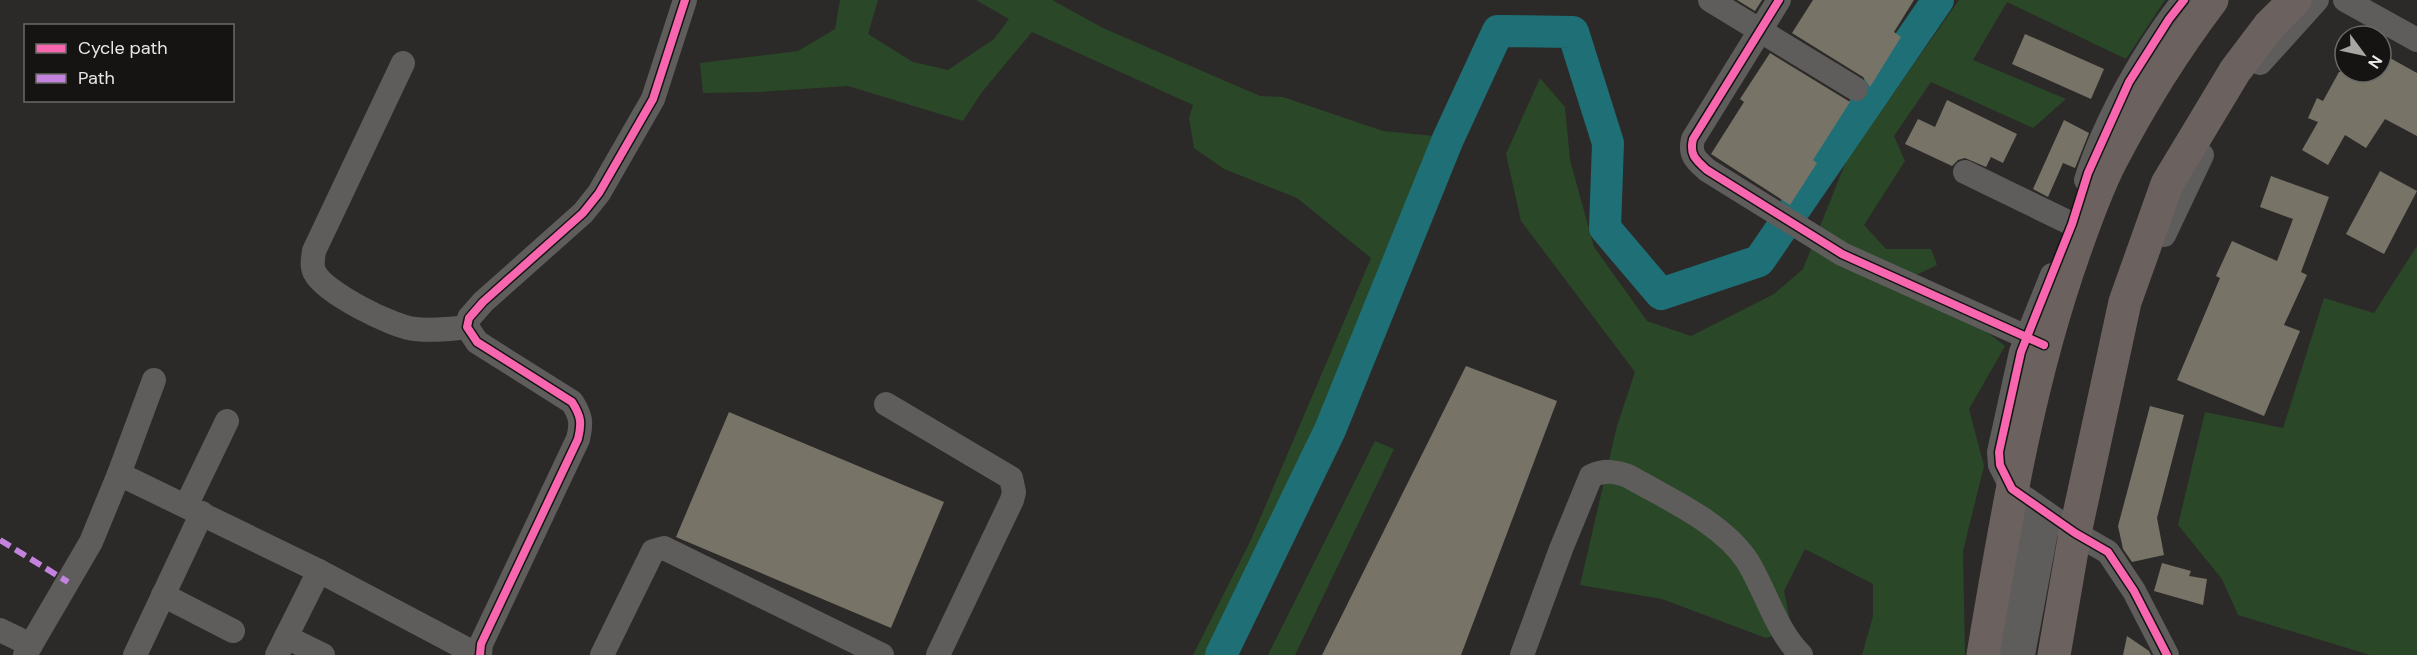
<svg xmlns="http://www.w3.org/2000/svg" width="2417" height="655" viewBox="0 0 2417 655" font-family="'DM Sans',sans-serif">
	<rect width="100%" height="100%" fill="#2c2a28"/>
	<g fill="#2a4727">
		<path d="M840 0H878L868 34 913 62 948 70 994 39 1009 19 976 0H1052L1103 28 1260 96 1283 97 1383 131 1434 136 1398 237 1298 483 1211 655H1193L1250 542 1371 258 1297 198 1224 169 1194 148 1189 118 1193 105 1032 32 982 92 963 121 848 86 759 92 703 93 700 63 798 51 835 29Z"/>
		<path d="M1959 0H2165L2126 59 2007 2 1973 60 2066 99 2033 128 1931 82 1894 136 1905 161 1864 225 1886 249H1931L1937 265 1914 276 2005 346 1969 409 1984 466 1963 551 1965 655H1862L1873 616V584L1805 549 1784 591 1792 630 1766 638 1662 599 1580 585 1617 426 1635 372 1521 221 1506 154 1540 78 1565 107 1570 160 1594 247 1647 321 1691 336 1774 294 1803 269 1847 159Z"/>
		<path d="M2417 246V655H2370L2238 615 2222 579 2178 525 2205 412 2283 428 2324 298 2374 313Z"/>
		<path d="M1375 441 1394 449 1295 655H1268Z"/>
	</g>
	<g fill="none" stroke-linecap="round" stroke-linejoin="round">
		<path stroke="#1e6f76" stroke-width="32" d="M1221 655 1330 430 1448 139 1498 31 1573 32 1608 143 1605 228 1661 294 1759 261 1938 0"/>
	</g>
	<g fill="#787367">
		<path d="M1737 0H1762L1755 11Z"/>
		<path d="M1813 0H1914L1894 32 1901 37 1870 87 1863 77 1792 33Z"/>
		<path d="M2025 34 2104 69 2091 99 2012 64Z"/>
		<path d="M1770 53 1850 102 1813 160 1817 163 1790 205 1711 154 1744 102 1740 99Z"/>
		<path d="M2381 53 2417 73V136L2385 119 2366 148 2345 135 2328 165 2302 150 2318 122 2308 118 2317 98 2323 101 2339 72H2381Z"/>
		<path d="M1947 100 2017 134 2003 163 1991 157 1986 167 1965 158 1958 160 1952 166 1905 144 1918 119 1935 127Z"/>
		<path d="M2064 120 2089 133 2075 168 2063 163 2048 197 2033 189Z"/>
		<path d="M2380 171 2417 191 2384 254 2346 234Z"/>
		<path d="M2271 176 2329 197 2301 272 2307 275 2284 325 2300 331 2264 416 2177 380 2220 278 2216 276 2232 241 2277 261 2293 219 2260 207Z"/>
		<path d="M1466 366 1557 401 1461 655H1322Z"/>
		<path d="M2150 406 2184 415 2157 518 2164 555 2132 562 2123 549 2118 526Z"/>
		<path d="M729 412 944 502 891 628 676 537Z"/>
		<path d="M2162 563 2191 571 2189 576 2207 579 2203 605 2154 591Z"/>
		<path d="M2127 636 2149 651 2151 655H2123Z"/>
	</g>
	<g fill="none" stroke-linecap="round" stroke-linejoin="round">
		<g stroke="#5e5d5b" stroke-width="24">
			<path d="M1710 0 1856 89"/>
			<path d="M1779 0 1693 139C1689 155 1696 160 1707 170L1842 254 2042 344"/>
			<path d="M2345 0 2417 40"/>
			<path d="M403 63 314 251C313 259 311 266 315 273 325 293 393 327 415 329 433 331 450 329 467 327"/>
			<path d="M2260 63 2317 0"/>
			<path d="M1965 172 2072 224"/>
			<path d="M2086 180C2105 120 2145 49 2184 0"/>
			<path d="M2164 235 2202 155"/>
			<path d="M2052 275 2021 352 1999 452 2000 465 2012 489 2075 533 2108 552 2134 591 2167 655"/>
			<path d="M886 404 1011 478 1014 492 1012 500 938 655"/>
			<path d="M119 474 319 571 478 655"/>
			<path d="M186 506 227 421"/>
			<path d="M163 595 233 631"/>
			<path d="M0 630 31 645"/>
			<path d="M286 637 323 655"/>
			<path d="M25 655 91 542 119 474 154 380"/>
			<path d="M135 655 202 513"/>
			<path d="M277 655 319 571"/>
			<path d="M480 655 481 644 578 439C582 423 581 416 572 402L477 342 467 327 469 318 483 302 583 213 599 193 653 99 685 0"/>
			<path d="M602 655 653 551 664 548 882 655"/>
			<path d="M1522 655 1561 549 1591 476C1605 470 1614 471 1628 476 1668 499 1723 523 1748 562 1766 592 1776 630 1801 655"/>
			<path d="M2004 655 2028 500"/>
			<path d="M2023 655 2049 516"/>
		</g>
		<g stroke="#6b625f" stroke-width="33">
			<path d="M1983 655C2006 519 2028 383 2074 253 2085 222 2096 190 2111 161 2140 105 2174 50 2212 0"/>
			<path d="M2054 655 2075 533 2125 302 2167 184 2235 71 2269 26 2295 0"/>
		</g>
		<path stroke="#c483df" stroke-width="6" stroke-dasharray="12 6" stroke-linecap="butt" d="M0 540 68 582"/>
		<defs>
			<g id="cycleway">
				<path d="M1779 0 1693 139C1689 155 1696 160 1707 170L1842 254 2044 345"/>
				<path d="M480 655 481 644 578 439C582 423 581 416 572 402L477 342 467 327 469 318 483 302 583 213 599 193 653 99 685 0"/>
				<path d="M2167 655 2134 591 2108 552 2075 533 2012 489 2000 465 1999 452 2021 352 2072 224 2088 173 2129 82 2169 19 2184 0"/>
			</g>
		</defs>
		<use href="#cycleway" stroke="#151412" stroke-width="11"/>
		<use href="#cycleway" stroke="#f766af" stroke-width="8"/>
	</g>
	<rect x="24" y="24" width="210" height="78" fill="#151412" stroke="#6a6966" stroke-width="1.5"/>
	<rect x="36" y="44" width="30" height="9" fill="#f766af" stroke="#6a6966" stroke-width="1.5"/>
	<text x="78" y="54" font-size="18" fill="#eae8e5">Cycle path</text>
	<rect x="36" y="74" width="30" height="9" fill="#c483df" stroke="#6a6966" stroke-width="1.5"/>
	<text x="78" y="84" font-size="18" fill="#eae8e5">Path</text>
	<g transform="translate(2363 54) rotate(123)"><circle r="28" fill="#151412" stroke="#6a6966" stroke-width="1.5"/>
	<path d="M0-4.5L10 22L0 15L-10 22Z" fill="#a8a6a3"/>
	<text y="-9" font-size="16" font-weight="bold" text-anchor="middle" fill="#eae8e5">N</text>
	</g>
</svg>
